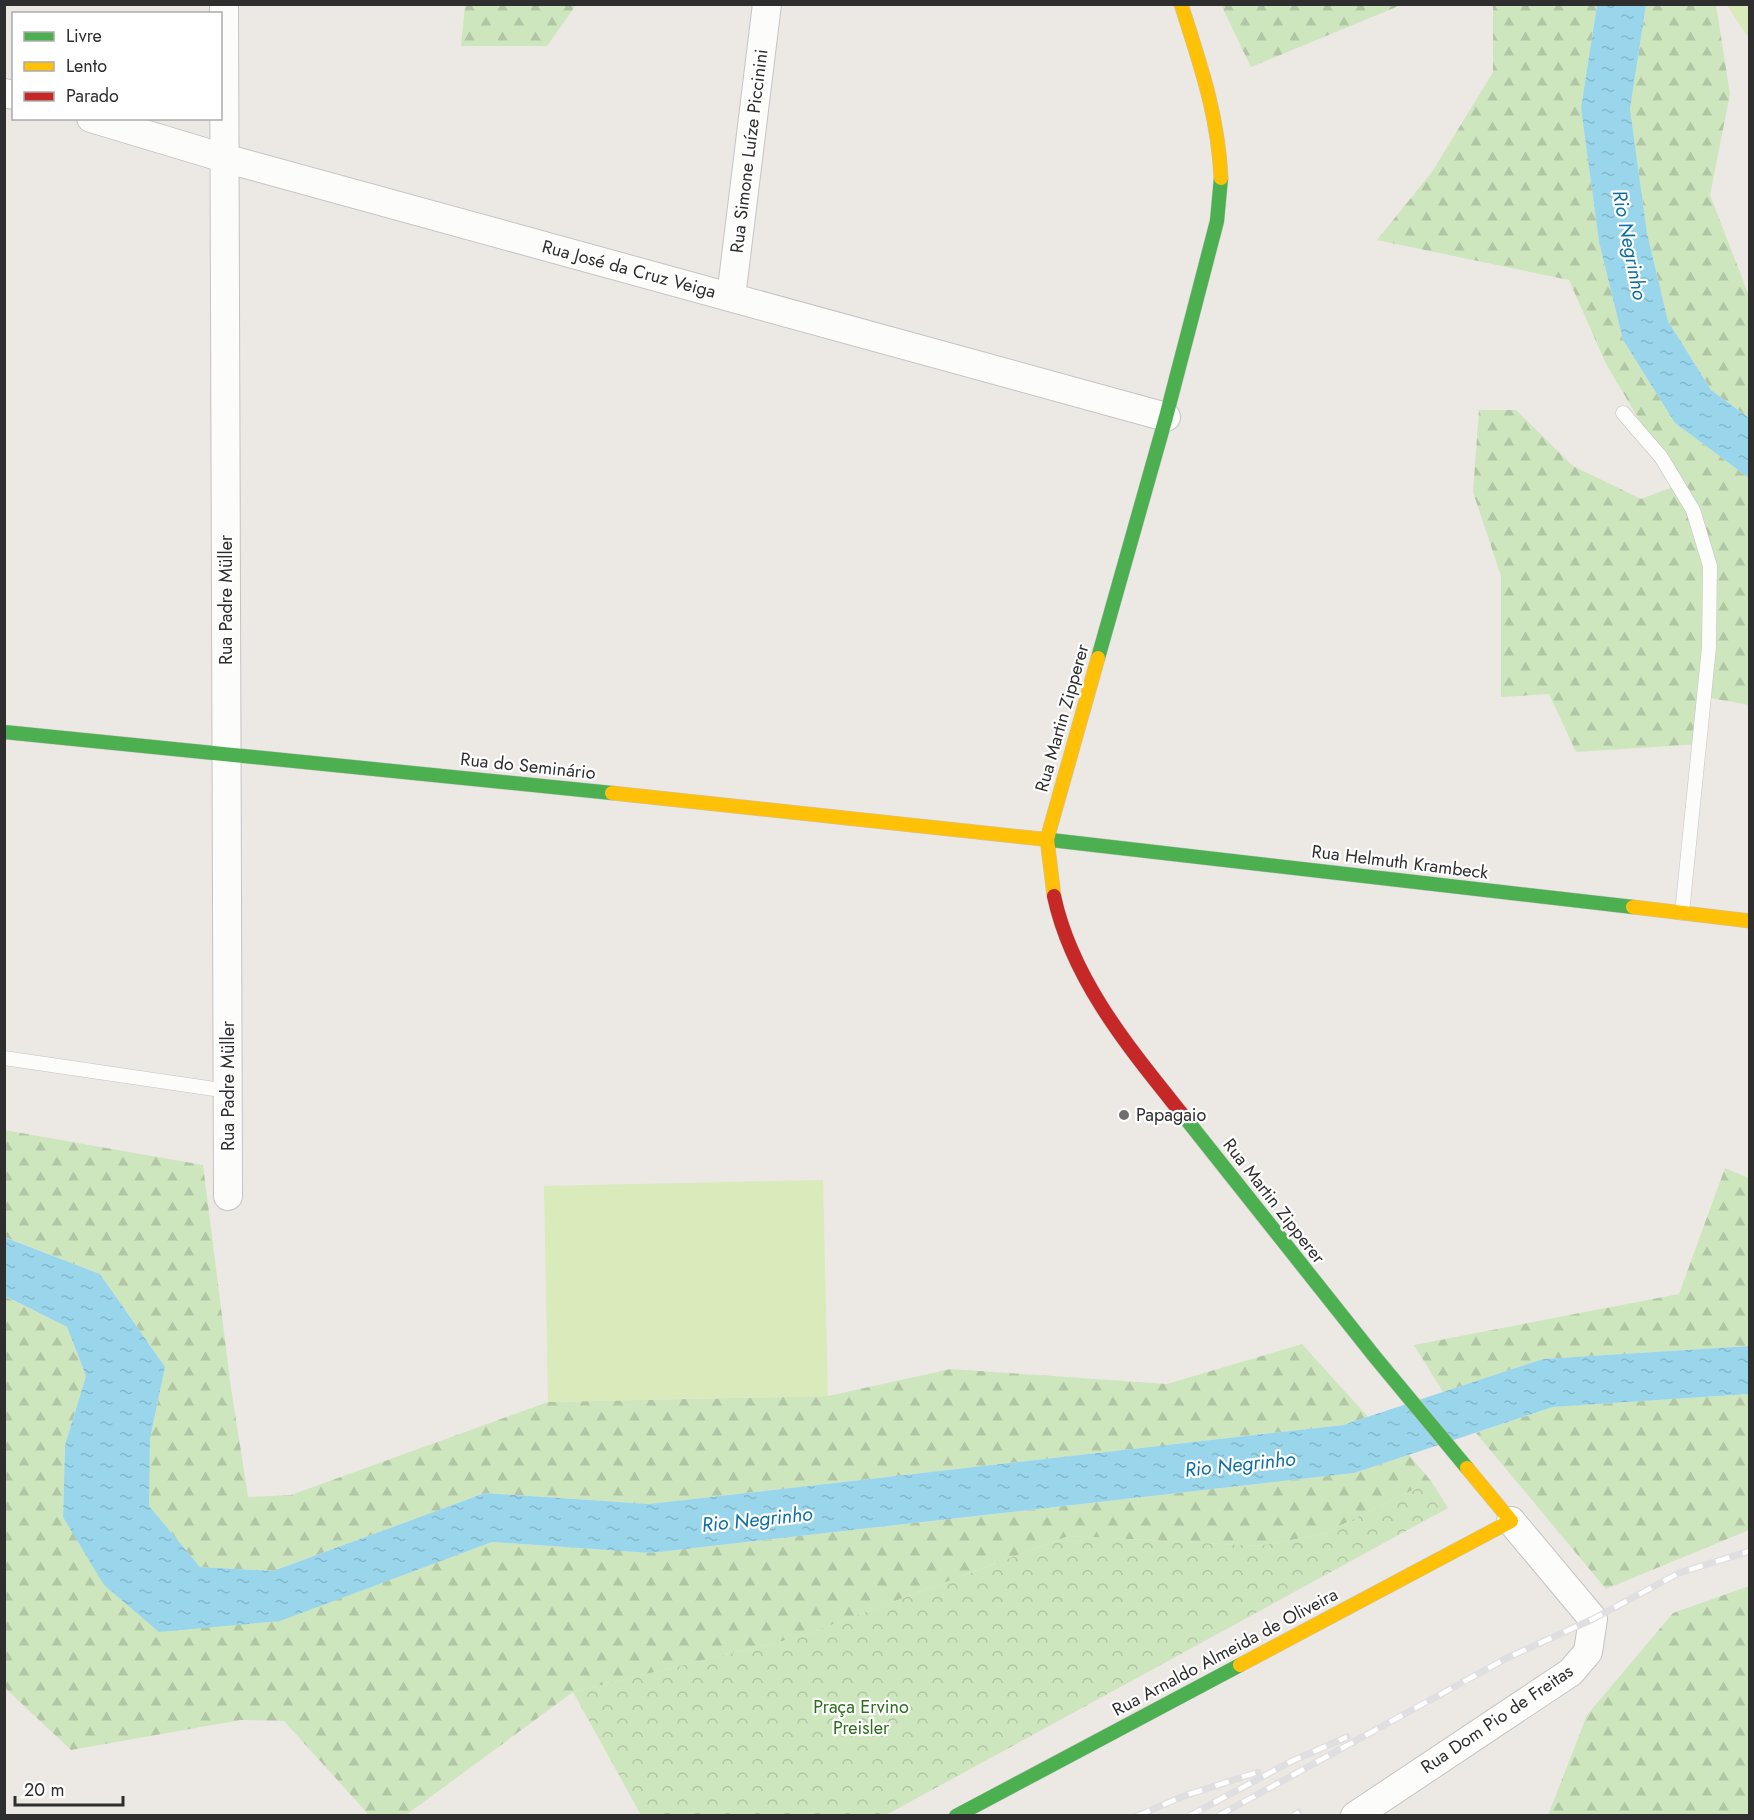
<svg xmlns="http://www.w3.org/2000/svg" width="1754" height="1820" viewBox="0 0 1754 1820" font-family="Jost,sans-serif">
	<defs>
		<pattern id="forest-firs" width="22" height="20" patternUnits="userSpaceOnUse" patternTransform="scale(1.5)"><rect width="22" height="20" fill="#cee6be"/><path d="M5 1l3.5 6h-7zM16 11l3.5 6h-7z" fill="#b1c6a4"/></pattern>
		<pattern id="park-crowns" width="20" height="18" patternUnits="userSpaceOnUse" patternTransform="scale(1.5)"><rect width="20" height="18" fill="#cee6be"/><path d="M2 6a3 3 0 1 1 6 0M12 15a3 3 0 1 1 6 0" fill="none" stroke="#b1c6a4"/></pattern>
		<pattern id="water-ripples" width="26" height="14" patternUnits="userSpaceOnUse" patternTransform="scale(1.5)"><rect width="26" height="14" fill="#99d6ec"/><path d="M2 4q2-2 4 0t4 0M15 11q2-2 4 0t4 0" fill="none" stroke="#84b8cb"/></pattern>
	</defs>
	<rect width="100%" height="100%" fill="#ece8e4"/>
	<g fill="url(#forest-firs)">
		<path d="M465 5V4L576 5 547 46H461Z"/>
		<path d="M1221 5H1401L1251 67Z"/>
		<path d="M1493 5H1597L1581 108 1599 242 1623 340 1675 423 1749 478V705L1705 697 1700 744 1576 752 1549 694 1501 697V576L1473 492 1479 410H1516L1573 466 1641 499 1678 485 1606 364 1569 280 1377 240 1432 172 1493 72Z"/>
		<path d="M1646 5H1716L1730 94 1710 195 1749 296V418L1711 390 1668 321 1647 233 1630 109Z"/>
		<path d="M4 1130 203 1165 231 1388 248 1497 291 1495 548 1402 828 1396 951 1369 1167 1384 1302 1344 1368 1417 1343 1425 649 1504 485 1493 273 1571 200 1567 148 1506 150 1439 165 1367 100 1274 5 1237Z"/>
		<path d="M1725 1168 1749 1178V1346L1543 1359 1443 1392 1414 1345 1679 1294Z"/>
		<path d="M4 1296 67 1327 86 1376 65 1445 63 1517 280 1620 492 1542 650 1553 1354 1473 1409 1455 1431 1481 1323 1534 1259 1546 1069 1536 799 1637 573 1692 406 1815H369L284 1721 241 1720 71 1750 5 1688Z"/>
		<path d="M1749 1394V1530L1606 1589 1476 1433 1553 1407Z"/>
		<path d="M1749 1586V1815H1546L1549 1813 1587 1715 1673 1613Z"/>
	</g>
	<path fill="url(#park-crowns)" d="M1431 1481 1448 1508 886 1815H641L573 1692 799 1637 1069 1536 1259 1546 1323 1534Z"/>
	<g fill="#d9eabb">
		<path d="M1727 5H1749V39Z"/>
		<path d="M823 1180 828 1396 548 1402 544 1186Z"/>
	</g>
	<g fill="url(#water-ripples)">
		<path d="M1597 5H1646L1630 109 1647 233 1668 321 1711 390 1749 418V478L1675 423 1623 340 1599 242 1581 108Z"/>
		<path d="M4 1237 100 1274 165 1367 150 1439 149 1506 200 1567 273 1571 485 1493 649 1504 1343 1425 1543 1359 1749 1346V1394L1553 1407 1354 1473 650 1553 492 1542 280 1621 159 1632 104 1585 63 1517 65 1445 86 1376 67 1327 5 1296Z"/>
	</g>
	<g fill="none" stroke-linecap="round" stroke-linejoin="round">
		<defs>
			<g id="lane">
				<path d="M1623 413 1661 457 1693 510 1710 566 1709 647 1682 913"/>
				<path d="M4 1058 228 1091"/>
			</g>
			<g id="street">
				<path d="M224 4 228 1196"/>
				<path d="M4 93 14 95"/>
				<path d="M91 118 224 158 1166 417"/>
				<path d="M731 297 767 4"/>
				<path d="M1355 1816 1571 1672 1588 1652 1593 1619 1511 1521"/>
			</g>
			<g id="fast">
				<path d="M1098 658 1166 417 1217 221 1221 178"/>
				<path d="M4 732 612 793"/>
				<path d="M1042 839 1633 907"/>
				<path d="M1182 1114 1375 1357 1467 1468"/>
				<path d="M956 1816 1240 1665"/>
			</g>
			<g id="slow">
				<path d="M1181 4C1200 64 1218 114 1221 178"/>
				<path d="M612 793 1042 839"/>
				<path d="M1054 896 1047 839 1098 658"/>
				<path d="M1633 907 1750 921"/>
				<path d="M1240 1665 1511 1521 1467 1468"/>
			</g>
			<path id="jam" d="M1054 896C1072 980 1130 1049 1182 1114"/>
		</defs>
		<use href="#lane" stroke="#c5c4c5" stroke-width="15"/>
		<use href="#street" stroke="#c5c4c5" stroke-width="30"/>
		<use href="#fast" stroke="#c5c4c5" stroke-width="15"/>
		<use href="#slow" stroke="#c5c4c5" stroke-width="15"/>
		<use href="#jam" stroke="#c5c4c5" stroke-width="15"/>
		<use href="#lane" stroke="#fcfcfb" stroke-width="14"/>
		<use href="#street" stroke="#fcfcfb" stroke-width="28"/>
		<use href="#fast" stroke="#4caf50" stroke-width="14"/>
		<use href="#slow" stroke="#ffc107" stroke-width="14"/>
		<use href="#jam" stroke="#c62828" stroke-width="14"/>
		<defs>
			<g id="rail">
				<path d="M1137 1816 1184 1796 1258 1772"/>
				<path d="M1189 1816 1292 1761 1347 1737"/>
				<path d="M1218 1816 1507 1658 1593 1619 1679 1573 1750 1551"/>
				<path d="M1293 1816 1299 1812"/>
			</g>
		</defs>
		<use href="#rail" stroke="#dfdfe1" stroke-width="7"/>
		<use href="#rail" stroke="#fff" stroke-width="4.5" stroke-dasharray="14" stroke-linecap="butt"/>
	</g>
	<circle fill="#706f6e" stroke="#fff" stroke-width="2" cx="1124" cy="1115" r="6"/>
	<g text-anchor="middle" stroke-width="4.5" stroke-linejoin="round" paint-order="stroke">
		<g font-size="18" fill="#2e2e2e" stroke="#fff">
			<text transform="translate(749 151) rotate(-83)" y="6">Rua Simone Luíze Piccinini</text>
			<text transform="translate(629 269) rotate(15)" y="6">Rua José da Cruz Veiga</text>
			<text transform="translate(226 600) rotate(-90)" y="6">Rua Padre Müller</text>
			<text transform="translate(1062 718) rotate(-74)" y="6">Rua Martin Zipperer</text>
			<text transform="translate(528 766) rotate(6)" y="6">Rua do Seminário</text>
			<text transform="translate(1400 862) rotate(7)" y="6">Rua Helmuth Krambeck</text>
			<text transform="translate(228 1086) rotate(-90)" y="6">Rua Padre Müller</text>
			<text transform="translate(1274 1201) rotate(52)" y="6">Rua Martin Zipperer</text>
			<text transform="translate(1225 1652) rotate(-28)" y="6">Rua Arnaldo Almeida de Oliveira</text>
			<text transform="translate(1497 1719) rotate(-34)" y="6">Rua Dom Pio de Freitas</text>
		</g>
		<g font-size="18" fill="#2e2e2e" stroke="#fff" text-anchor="start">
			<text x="1136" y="1121">Papagaio</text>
		</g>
		<g font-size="18" fill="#2c6e1b" stroke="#fff">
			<text x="861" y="1713">Praça Ervino<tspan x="861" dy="21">Preisler</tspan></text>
		</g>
		<g font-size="20" font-style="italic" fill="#0d6fa3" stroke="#fff">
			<text transform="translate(1630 245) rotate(79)" y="7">Rio Negrinho</text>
			<text transform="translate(1240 1464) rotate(-6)" y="7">Rio Negrinho</text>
			<text transform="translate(757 1519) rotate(-6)" y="7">Rio Negrinho</text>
		</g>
	</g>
	<rect width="1754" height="1820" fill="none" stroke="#2e2e2e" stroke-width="12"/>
	<rect x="12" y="12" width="210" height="108" fill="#ffffff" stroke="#ababab" stroke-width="1.5"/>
	<rect x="24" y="32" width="30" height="9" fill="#4caf50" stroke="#ababab" stroke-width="1.5"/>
	<text x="66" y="42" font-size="18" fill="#2e2e2e">Livre</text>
	<rect x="24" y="62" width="30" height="9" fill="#ffc107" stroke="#ababab" stroke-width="1.5"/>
	<text x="66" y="72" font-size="18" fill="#2e2e2e">Lento</text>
	<rect x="24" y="92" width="30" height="9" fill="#c62828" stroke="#ababab" stroke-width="1.5"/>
	<text x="66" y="102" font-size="18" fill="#2e2e2e">Parado</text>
	<path d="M15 1796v9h108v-9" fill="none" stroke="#2e2e2e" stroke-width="3"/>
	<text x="24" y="1796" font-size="18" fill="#2e2e2e" stroke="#ffffff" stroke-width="4.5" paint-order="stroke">20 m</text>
</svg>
